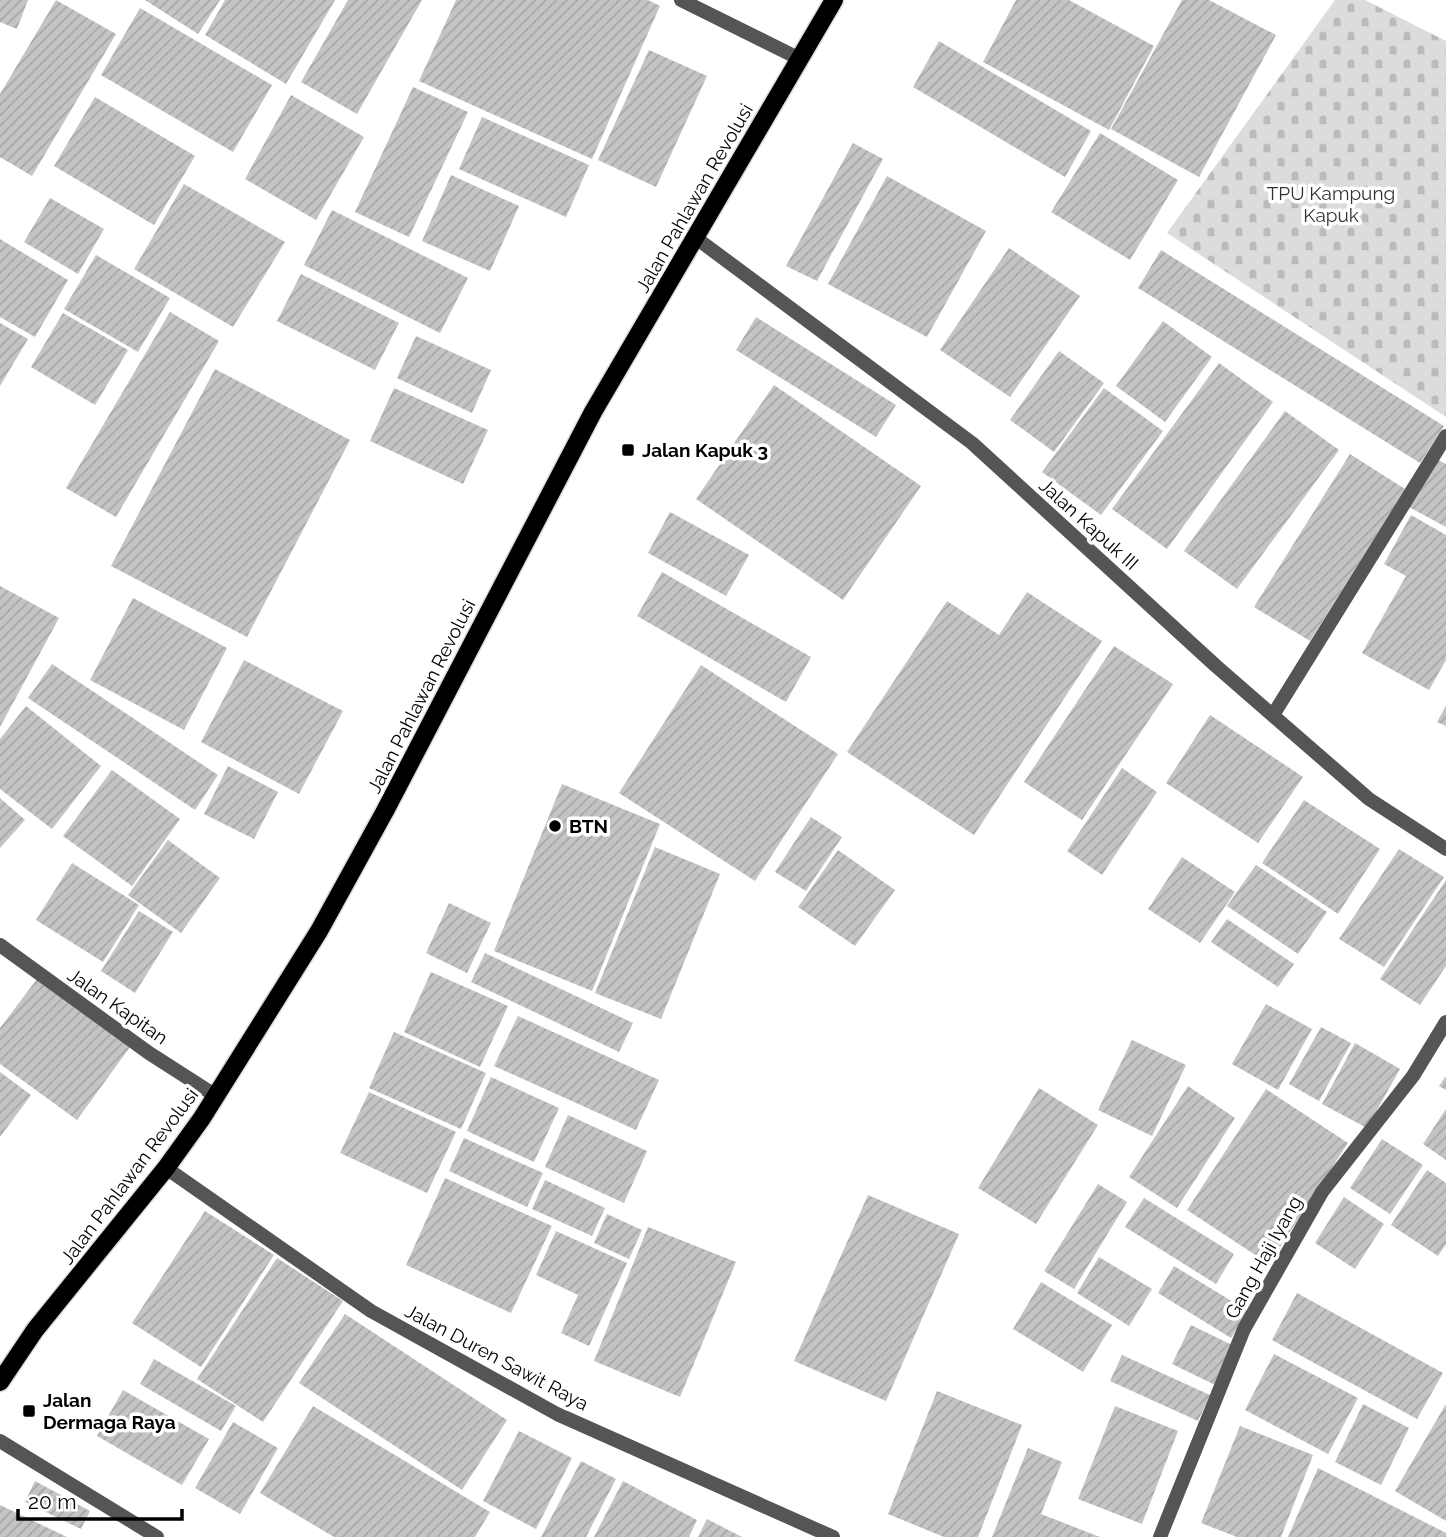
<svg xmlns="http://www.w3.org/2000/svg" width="1446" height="1537" viewBox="0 0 1446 1537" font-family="Raleway,sans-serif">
	<defs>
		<pattern id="cemetery-stones" width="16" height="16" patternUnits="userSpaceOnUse" patternTransform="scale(1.75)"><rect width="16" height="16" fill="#dcdcdc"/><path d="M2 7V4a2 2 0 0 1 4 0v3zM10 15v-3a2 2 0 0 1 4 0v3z" fill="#bbb"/></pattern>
		<pattern id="building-hatch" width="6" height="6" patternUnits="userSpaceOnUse" patternTransform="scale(1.75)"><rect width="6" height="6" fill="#c4c4c4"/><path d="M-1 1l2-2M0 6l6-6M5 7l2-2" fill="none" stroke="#a7a7a7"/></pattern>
	</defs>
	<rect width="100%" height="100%" fill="#fff"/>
	<path fill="url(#cemetery-stones)" d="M1335 0H1365L1446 41V417L1167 233Z"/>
	<g fill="url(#building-hatch)">
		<path d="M0 0H28L17 29 0 22Z"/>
		<path d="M56 0 116 34 32 176 0 157V94Z"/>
		<path d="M145 0H220L198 34Z"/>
		<path d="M225 0H335L286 84 205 35Z"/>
		<path d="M348 0H422L357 114 301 82Z"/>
		<path d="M456 0H648L660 6 592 159 419 81Z"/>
		<path d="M1016 0H1069L1154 46 1109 130 983 62Z"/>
		<path d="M1182 0H1209L1276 35 1199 177 1111 129Z"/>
		<path d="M140 8 272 85 233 152 101 75Z"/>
		<path d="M939 41 1091 131 1065 177 913 87Z"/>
		<path d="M649 50 707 76 656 187 598 160Z"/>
		<path d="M413 87 468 112 409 237 355 212Z"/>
		<path d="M291 95 364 137 316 220 245 179Z"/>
		<path d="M95 97 195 156 154 225 54 166Z"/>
		<path d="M482 117 589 165 566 217 459 169Z"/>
		<path d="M1100 133 1178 180 1130 260 1051 212Z"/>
		<path d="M853 143 883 159 817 281 786 266Z"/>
		<path d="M451 175 519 206 490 271 422 241Z"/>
		<path d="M887 176 986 231 927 337 828 284Z"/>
		<path d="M184 184 285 242 233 327 134 269Z"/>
		<path d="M50 198 104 229 78 274 24 242Z"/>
		<path d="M332 210 468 278 440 333 304 265Z"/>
		<path d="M0 239 68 280 35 337 0 317Z"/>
		<path d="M1009 248 1080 296 1010 397 940 350Z"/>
		<path d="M1161 250 1444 426 1420 463 1138 288Z"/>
		<path d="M96 255 170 298 138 352 64 309Z"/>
		<path d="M301 274 399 323 375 370 277 321Z"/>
		<path d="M170 312 219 341 116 517 66 488Z"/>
		<path d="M63 313 128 350 95 405 31 367Z"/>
		<path d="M756 317 896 405 876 437 736 350Z"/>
		<path d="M1163 321 1212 357 1165 422 1116 386Z"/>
		<path d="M0 323 28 339 0 386Z"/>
		<path d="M416 336 491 370 472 413 397 378Z"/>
		<path d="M1059 351 1104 383 1054 452 1010 420Z"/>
		<path d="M1219 363 1273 402 1167 549 1112 509Z"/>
		<path d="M215 369 350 440 247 637 111 566Z"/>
		<path d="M774 385 921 486 843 600 696 499Z"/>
		<path d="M394 388 488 430 463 484 370 441Z"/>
		<path d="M1104 388 1163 431 1101 515 1042 472Z"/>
		<path d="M1285 411 1339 450 1237 589 1184 551Z"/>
		<path d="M1350 454 1405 489 1310 641 1254 607Z"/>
		<path d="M1436 459 1446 464V527L1409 507Z"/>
		<path d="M670 512 749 555 726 596 648 553Z"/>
		<path d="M1411 515 1446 535V660L1429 690 1362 653 1406 576 1384 564Z"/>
		<path d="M662 572 811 657 786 702 637 616Z"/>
		<path d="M0 586 59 618 0 727Z"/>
		<path d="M1027 592 1102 641 974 835 847 752 947 601 999 635Z"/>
		<path d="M133 598 227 648 184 730 90 680Z"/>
		<path d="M1114 646 1173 684 1082 820 1024 782Z"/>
		<path d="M244 660 343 711 299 794 201 742Z"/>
		<path d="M52 664 218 775 195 810 28 698Z"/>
		<path d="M701 665 838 754 755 881 619 793Z"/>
		<path d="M26 706 101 766 52 829 0 789V739Z"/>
		<path d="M1446 706V726L1437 722Z"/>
		<path d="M1210 715 1303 777 1258 843 1166 783Z"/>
		<path d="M228 766 278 792 254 839 204 814Z"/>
		<path d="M1122 768 1157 792 1102 875 1067 851Z"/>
		<path d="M112 770 180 819 132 886 63 836Z"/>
		<path d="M562 784 660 824 592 991 494 951Z"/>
		<path d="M0 798 25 820 0 848Z"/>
		<path d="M1304 800 1380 849 1338 914 1262 863Z"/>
		<path d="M811 817 842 837 806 891 775 872Z"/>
		<path d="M168 840 220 878 181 933 128 895Z"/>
		<path d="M655 847 720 874 661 1019 595 993Z"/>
		<path d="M1399 849 1444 877 1384 967 1339 939Z"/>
		<path d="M838 850 895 890 855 946 798 907Z"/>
		<path d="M1182 857 1235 892 1200 943 1148 909Z"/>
		<path d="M72 863 139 905 103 962 36 920Z"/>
		<path d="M1256 865 1327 912 1298 954 1227 906Z"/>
		<path d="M1446 880V966L1420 1005 1380 979Z"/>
		<path d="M449 903 491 923 467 973 426 953Z"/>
		<path d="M139 911 173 932 135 993 101 971Z"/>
		<path d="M1227 919 1294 964 1278 987 1211 942Z"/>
		<path d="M485 953 633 1023 619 1052 471 982Z"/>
		<path d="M431 972 508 1006 480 1067 404 1032Z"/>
		<path d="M37 979 130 1047 77 1120 0 1064V1028Z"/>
		<path d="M1266 1004 1312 1029 1278 1090 1232 1064Z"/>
		<path d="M518 1016 659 1080 636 1130 494 1066Z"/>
		<path d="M1321 1027 1351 1043 1319 1101 1289 1084Z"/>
		<path d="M394 1032 486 1073 461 1129 369 1088Z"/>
		<path d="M1132 1040 1186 1065 1152 1136 1098 1110Z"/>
		<path d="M1355 1043 1400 1069 1367 1128 1322 1104Z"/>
		<path d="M0 1072 31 1095 0 1137Z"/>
		<path d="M1446 1076V1090L1439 1086Z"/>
		<path d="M491 1077 559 1108 534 1162 467 1131Z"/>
		<path d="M1188 1086 1235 1118 1177 1208 1129 1177Z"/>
		<path d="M1039 1088 1098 1125 1036 1224 978 1188Z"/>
		<path d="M1266 1089 1348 1143 1269 1264 1187 1210Z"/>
		<path d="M369 1092 456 1132 427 1193 340 1153Z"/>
		<path d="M1446 1109V1160L1423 1144Z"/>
		<path d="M568 1115 647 1151 624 1203 545 1167Z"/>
		<path d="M464 1138 543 1173 527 1207 449 1171Z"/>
		<path d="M1382 1139 1423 1165 1390 1214 1350 1188Z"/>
		<path d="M1427 1170 1446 1183V1244L1438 1256 1391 1225Z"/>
		<path d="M445 1178 552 1226 511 1313 406 1265Z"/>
		<path d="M545 1180 605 1208 592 1236 532 1209Z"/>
		<path d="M1098 1184 1127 1202 1074 1289 1044 1271Z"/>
		<path d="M868 1195 959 1234 886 1401 794 1361Z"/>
		<path d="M1344 1197 1384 1224 1355 1269 1315 1243Z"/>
		<path d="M1144 1198 1234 1254 1216 1284 1125 1227Z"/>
		<path d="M205 1211 274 1255 201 1367 132 1323Z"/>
		<path d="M607 1214 642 1230 629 1259 594 1243Z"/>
		<path d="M648 1227 736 1262 680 1397 594 1361Z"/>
		<path d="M556 1231 627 1263 589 1346 561 1333 578 1295 536 1275Z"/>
		<path d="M1099 1257 1152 1289 1129 1326 1077 1293Z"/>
		<path d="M277 1258 343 1301 263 1422 197 1379Z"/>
		<path d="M1174 1266 1248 1311 1231 1338 1158 1293Z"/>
		<path d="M1041 1282 1112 1325 1083 1372 1013 1329Z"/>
		<path d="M1297 1293 1443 1373 1417 1419 1272 1340Z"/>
		<path d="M345 1314 507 1420 462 1490 299 1383Z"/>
		<path d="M1191 1325 1234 1346 1215 1385 1172 1364Z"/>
		<path d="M1274 1354 1358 1398 1328 1454 1245 1410Z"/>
		<path d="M1122 1355 1210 1395 1198 1421 1110 1381Z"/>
		<path d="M154 1359 236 1406 221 1431 140 1384Z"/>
		<path d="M123 1390 209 1439 182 1485 97 1436Z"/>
		<path d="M937 1391 1022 1425 978 1537H944L888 1514Z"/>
		<path d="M1363 1404 1409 1428 1381 1485 1335 1462Z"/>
		<path d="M1446 1404V1521L1395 1491Z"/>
		<path d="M313 1406 490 1512 475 1537H334L260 1493Z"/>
		<path d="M1115 1406 1178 1431 1142 1524 1078 1499Z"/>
		<path d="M233 1422 278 1448 240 1514 195 1488Z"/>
		<path d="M1240 1426 1313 1455 1281 1537H1237L1201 1523Z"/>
		<path d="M519 1431 572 1458 536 1529 483 1501Z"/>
		<path d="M1028 1448 1062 1462 1041 1514 1100 1537H992Z"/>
		<path d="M581 1461 616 1479 586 1537H541Z"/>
		<path d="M1318 1468 1446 1533V1537H1288Z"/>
		<path d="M35 1481 90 1511 81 1529 25 1502Z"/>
		<path d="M623 1481 697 1520 689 1537H594Z"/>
		<path d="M0 1505 67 1537H0Z"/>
		<path d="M707 1519 742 1537H698Z"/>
	</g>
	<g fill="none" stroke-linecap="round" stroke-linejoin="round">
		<defs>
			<path id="primary" d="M0 1382 35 1330 166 1168 202 1118 319 931 385 811 593 412 834 0"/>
		</defs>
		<use href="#primary" stroke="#dbdbdb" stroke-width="21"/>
		<path stroke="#555" stroke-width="14" d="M0 1441 157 1537"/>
		<g stroke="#555" stroke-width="14">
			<path d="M681 0 798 58"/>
			<path d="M696 238 972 443 1216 666 1369 799 1446 849"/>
			<path d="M1273 715 1446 436"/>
			<path d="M0 945 149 1053 216 1096"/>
			<path d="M1160 1537 1244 1329 1322 1192 1413 1076 1446 1022"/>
		</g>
		<path stroke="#555" stroke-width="14" d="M166 1168 371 1311 557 1414 833 1537"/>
		<use href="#primary" stroke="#000" stroke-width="18"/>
	</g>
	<g fill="#000" stroke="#fff" stroke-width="2.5">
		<rect x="621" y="443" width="14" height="14" rx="3.5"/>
		<circle cx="555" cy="826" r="7"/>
		<rect x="22" y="1404" width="14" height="14" rx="3.5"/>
	</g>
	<g text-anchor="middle" stroke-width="7" stroke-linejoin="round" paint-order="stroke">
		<g font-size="19" fill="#333" stroke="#fff">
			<text x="1331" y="200">TPU Kampung<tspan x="1331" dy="22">Kapuk</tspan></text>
		</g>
		<g font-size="19" fill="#000" stroke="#fff">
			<text transform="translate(694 198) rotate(-60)" y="7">Jalan Pahlawan Revolusi</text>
			<text transform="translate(1089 524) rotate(42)" y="7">Jalan Kapuk III</text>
			<text transform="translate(421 696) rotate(-63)" y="7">Jalan Pahlawan Revolusi</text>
			<text transform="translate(118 1006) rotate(35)" y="7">Jalan Kapitan</text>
			<text transform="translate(129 1176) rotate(-53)" y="7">Jalan Pahlawan Revolusi</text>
			<text transform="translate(1263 1257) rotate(-61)" y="7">Gang Haji Iyang</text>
			<text transform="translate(497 1357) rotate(28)" y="7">Jalan Duren Sawit Raya</text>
		</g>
		<g font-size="19" font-weight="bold" fill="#000" stroke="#fff" text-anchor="start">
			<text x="642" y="457">Jalan Kapuk 3</text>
			<text x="569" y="833">BTN</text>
			<text x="43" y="1407">Jalan<tspan x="43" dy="22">Dermaga Raya</tspan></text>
		</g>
	</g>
	<path d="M18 1509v10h164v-10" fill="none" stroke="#000000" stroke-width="3.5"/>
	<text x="28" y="1509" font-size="21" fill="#000000" stroke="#ffffff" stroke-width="5" paint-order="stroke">20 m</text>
</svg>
